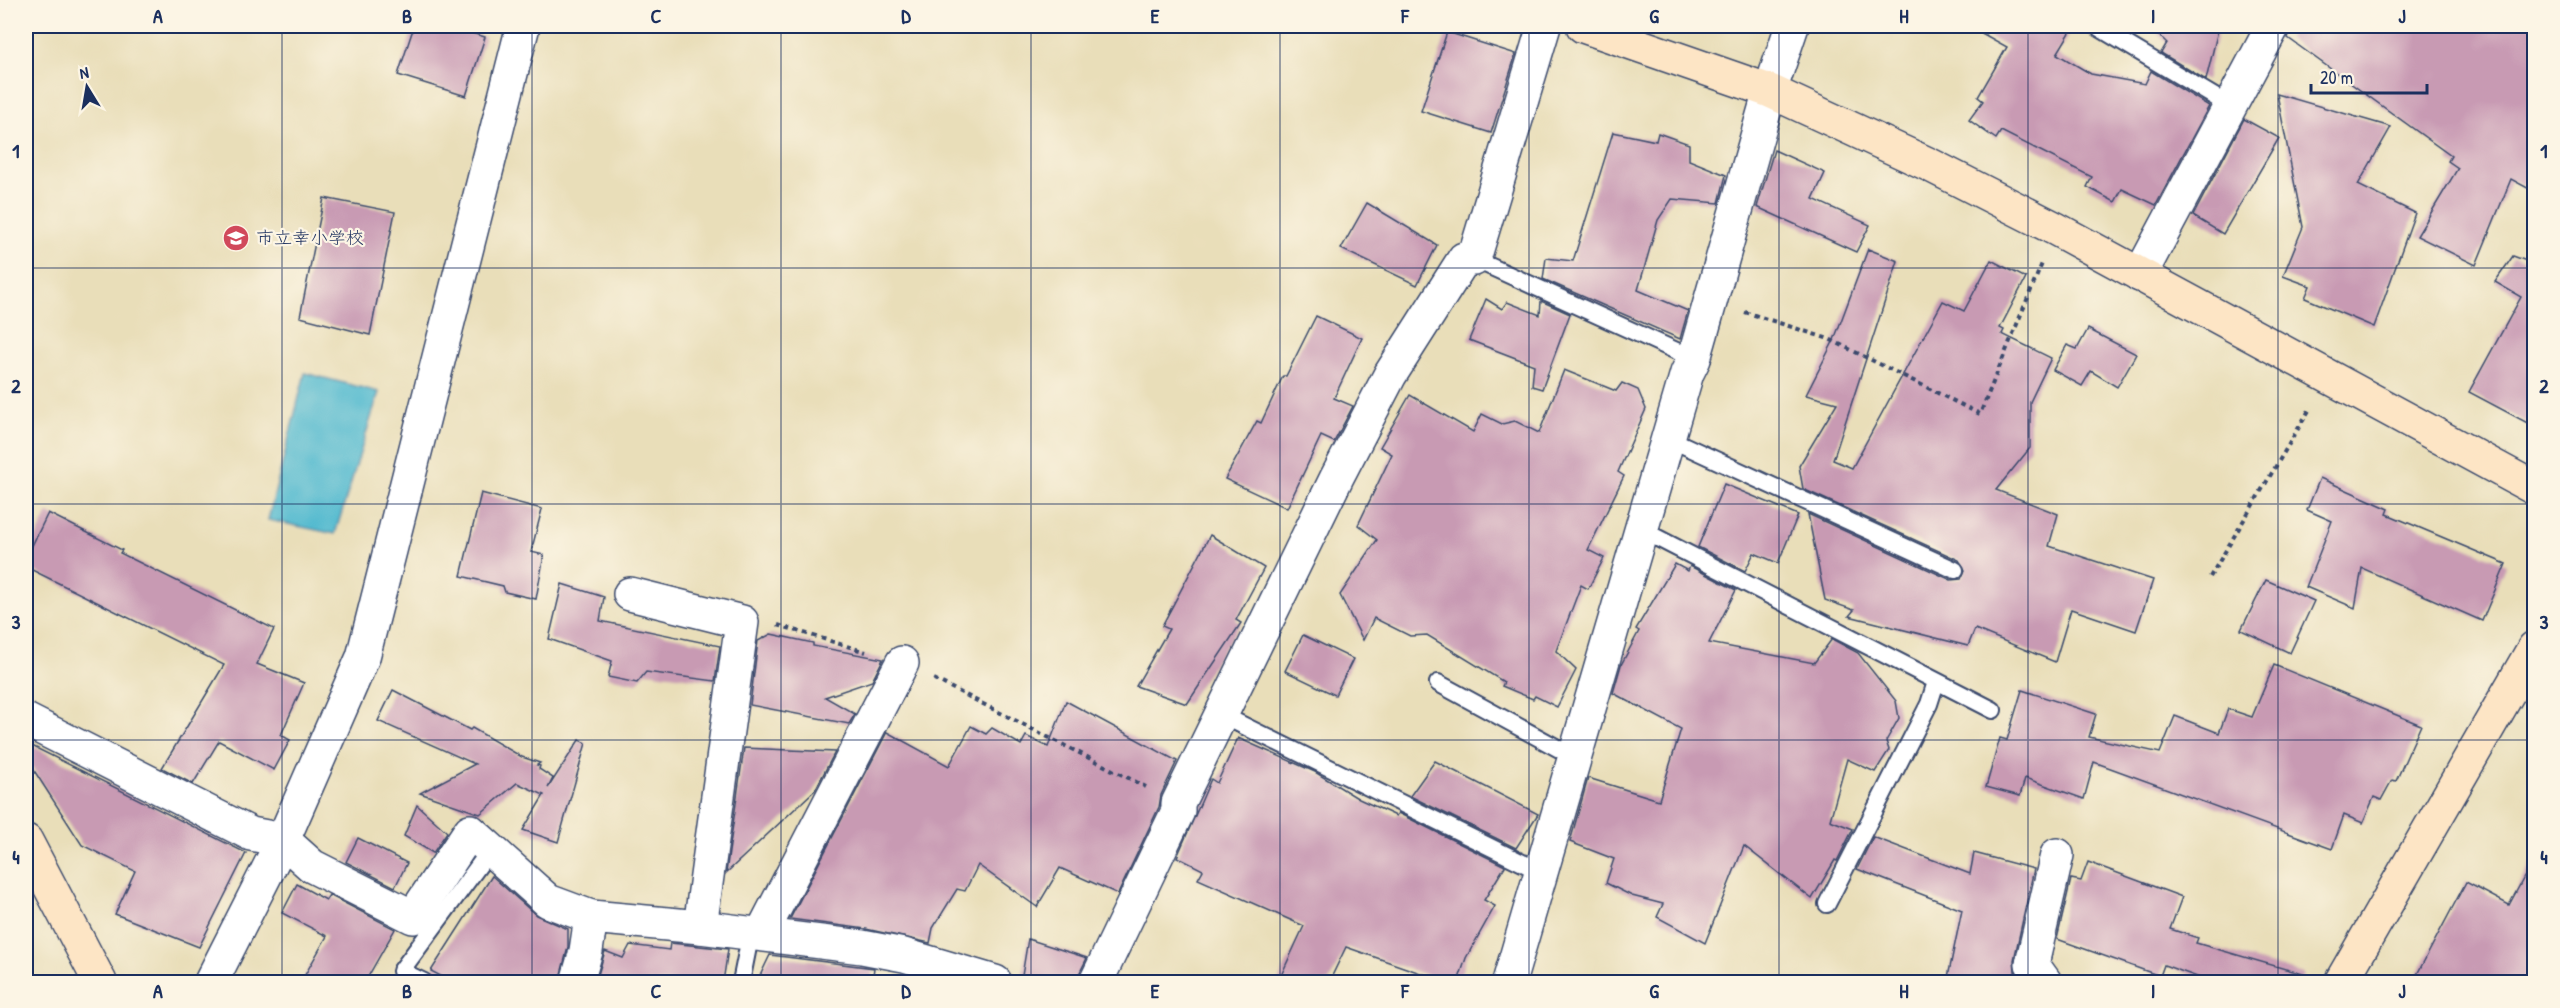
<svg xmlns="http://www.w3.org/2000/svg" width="2560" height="1008" viewBox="0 0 2560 1008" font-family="'Patrick Hand','Klee One',sans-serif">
	<rect width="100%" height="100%" fill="#fcf5e5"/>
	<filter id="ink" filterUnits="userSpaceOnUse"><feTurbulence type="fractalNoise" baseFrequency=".0167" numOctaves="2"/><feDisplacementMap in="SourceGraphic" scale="12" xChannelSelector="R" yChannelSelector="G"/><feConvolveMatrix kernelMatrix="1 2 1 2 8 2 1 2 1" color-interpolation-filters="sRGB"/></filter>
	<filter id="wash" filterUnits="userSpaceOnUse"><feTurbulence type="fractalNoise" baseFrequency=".008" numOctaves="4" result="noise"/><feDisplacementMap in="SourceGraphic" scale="24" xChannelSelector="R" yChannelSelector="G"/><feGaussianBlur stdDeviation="1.35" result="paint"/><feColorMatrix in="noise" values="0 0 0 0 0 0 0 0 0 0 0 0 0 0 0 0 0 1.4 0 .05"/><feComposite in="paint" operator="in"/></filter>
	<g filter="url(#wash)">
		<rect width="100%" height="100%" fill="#e9deb9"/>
		<path fill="#51b9cf" stroke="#367496" stroke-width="1.5" d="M305 373 379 392 335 534 268 520Z"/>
		<g id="blocks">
			<g fill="#c89ab3">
				<path d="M414 26H448L485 37 466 96 398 75Z"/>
				<path d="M1969 26H2074L2057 54 2091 74 2145 84 2151 71 2209 106 2156 205 2122 189 2115 202 2087 187 2092 177 2001 131 1996 139 1969 120 1983 101 1978 97 2007 47Z"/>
				<path d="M2150 26H2219L2206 80 2161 53 2167 43Z"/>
				<path d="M2292 26H2535V192L2511 179 2476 265 2417 236 2458 168 2448 161 2451 156 2288 38Z"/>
				<path d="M1447 32 1516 54 1491 133 1421 111Z"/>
				<path d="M2277 94 2391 127 2358 185 2415 213 2374 327 2305 298 2310 286 2283 276 2303 227Z"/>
				<path d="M2244 119 2279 138 2223 234 2193 216Z"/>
				<path d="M1613 132 1656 141 1658 133 1689 144V160L1726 175 1719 203 1672 199 1658 220 1638 290 1688 311 1680 339 1543 279 1546 258 1573 261Z"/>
				<path d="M1774 150 1825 173 1813 199 1870 225 1856 252 1757 207Z"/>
				<path d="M324 198 395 212 370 335 300 317Z"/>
				<path d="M1367 203 1437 245 1417 285 1341 249Z"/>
				<path d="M1868 249 1898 261 1833 460 1852 468 1943 301 1964 311 1991 260 2026 278 2000 328 2004 330 2002 334 2051 358 2030 402V448L1996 490 2058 514 2049 546 2153 580 2136 631 2071 609 2055 662 1975 629 1968 646 1849 616 1854 610 1825 600 1808 514 1951 580 1961 579 1965 570 1959 560 1803 489 1799 466 1837 403 1806 395 1834 340Z"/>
				<path d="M2513 256 2535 264V427L2469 392 2521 297 2495 282Z"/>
				<path d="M1486 299 1502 309 1507 302 1540 315 1541 301 1570 314 1542 389 1532 386 1534 365 1469 340Z"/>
				<path d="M1316 316 1362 338 1334 398 1353 406 1334 442 1321 436 1287 508 1225 479 1257 421 1261 423 1283 376H1286Z"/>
				<path d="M2088 329 2136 354 2117 387 2091 371 2082 386 2053 370 2067 345 2077 349Z"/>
				<path d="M1564 370 1616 391 1622 383 1638 390 1646 409 1618 472 1624 476 1588 550 1604 558 1588 589 1581 585 1556 651 1576 670 1557 707 1535 696 1533 699 1502 686 1504 682 1427 635 1410 636 1374 618 1363 640 1340 595 1377 540 1358 525 1392 454 1380 447 1410 395 1473 432 1482 414 1502 424 1515 421 1539 433Z"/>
				<path d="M2320 478 2389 509 2387 514 2506 564 2482 621 2362 568 2355 608 2306 587 2332 521 2307 510Z"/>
				<path d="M1724 484 1798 515 1778 563 1754 553 1745 571 1698 547Z"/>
				<path d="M481 493 542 509 531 552 544 555 536 599 505 592 503 586 461 576Z"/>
				<path d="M48 513 122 550 120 553 274 629 257 664 304 683 281 735 290 740 274 770 219 741 193 784 162 768 224 665 26 567V558Z"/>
				<path d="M1210 535 1264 568 1236 620 1241 623 1187 704 1136 686 1169 629 1162 626Z"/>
				<path d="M1675 564 1688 571 1690 566 1736 590 1709 643 1814 663 1832 639 1858 653 1896 701 1899 718 1886 741 1889 750 1875 772 1847 759 1830 820 1853 829 1837 861 1835 860 1812 899 1744 846 1705 943 1657 917 1663 904 1632 896 1606 883 1614 859 1570 842 1588 778 1659 800 1681 729 1613 693 1621 665 1639 631 1636 629Z"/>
				<path d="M2266 580 2314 601 2290 653 2241 630Z"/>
				<path d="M562 584 604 597 600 621 720 646 715 681 646 672 637 683 608 677 612 661 549 639Z"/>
				<path d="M771 634 813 643V646L883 659 872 681 825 697 855 714 849 724 750 705 758 641Z"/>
				<path d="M1303 635 1353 659 1335 695 1285 671Z"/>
				<path d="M2274 665 2421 725 2396 781 2392 780 2381 800 2374 797 2363 823 2344 815 2332 849 2094 762 2084 799 2025 778 2020 796 1986 787 2000 738 2007 740 2022 690 2096 714 2089 737 2160 753 2175 716 2219 733 2228 709 2252 717Z"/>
				<path d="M393 690 470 730 472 728 522 757 540 763 537 765 540 766 539 769 553 778 548 788 579 740 586 743 558 842 523 830 544 795 517 783 480 814 420 793 475 764 378 721Z"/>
				<path d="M1066 701 1177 761 1161 795 1159 807 1118 894 1060 868 1037 907 978 865 965 891 957 889 933 928 930 943 866 929 790 919 887 732 949 766 971 726 986 734 992 728 1021 745 1026 736 1048 747Z"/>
				<path d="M1238 738 1315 772 1359 799 1396 816 1398 813 1505 866 1484 900 1495 906 1466 958 1458 982H1446L1346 947 1329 982H1278L1304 926 1198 879 1203 870 1177 857 1211 779 1217 783Z"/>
				<path d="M26 743 246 853 199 947 115 914 135 871 82 845 26 758Z"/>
				<path d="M744 748 835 752 815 790 726 873Z"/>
				<path d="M1435 761 1538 814 1516 848 1410 796Z"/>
				<path d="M417 805 447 832 433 853 404 836Z"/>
				<path d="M1873 837 1970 874 1974 853 2034 869 2014 960 2016 982H1947L1962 910 1857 869Z"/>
				<path d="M358 838 407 863 395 887 346 862Z"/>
				<path d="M2535 857V982H2413L2466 882 2509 905Z"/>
				<path d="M2088 862 2182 897 2170 929 2198 938 2196 943 2303 974 2302 982H2211L2164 965 2160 976 2057 939 2071 879 2081 881Z"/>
				<path d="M492 876 536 915 568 929V947L559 982H452L431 971Z"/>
				<path d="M297 884 326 900 329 895 395 929 365 982H301L327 936 282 913Z"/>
				<path d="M1028 939 1087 958 1075 982H1021Z"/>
				<path d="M670 943 728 949 723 982H596L605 951 623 958 630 945 669 950Z"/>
				<path d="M770 955 874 968 872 982H757Z"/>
			</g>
		</g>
	</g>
	<g filter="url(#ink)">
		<use href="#blocks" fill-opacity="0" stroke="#3a496c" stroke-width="1.5"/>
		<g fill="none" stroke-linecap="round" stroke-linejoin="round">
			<defs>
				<g id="lane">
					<path d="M2096 26 2230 106"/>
					<path d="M1474 259 1694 359"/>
					<path d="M1668 438 1955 570"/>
					<path d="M1640 529 1993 710"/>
					<path d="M1438 683 1574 757"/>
					<path d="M1222 715 1541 872"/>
					<path d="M1827 904 1929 704 1936 682"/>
					<path d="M424 982 401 971 491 849"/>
					<path d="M741 982 751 932"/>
				</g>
				<g id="street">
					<path d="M2140 275 2273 26"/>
					<path d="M630 594 742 622 700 927"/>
					<path d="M26 720 251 834 283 840 312 866 413 917 470 831 548 901 591 917"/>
					<path d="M762 933 902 663"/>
					<path d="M211 982 283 840 363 657 523 26"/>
					<path d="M577 982 586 951 591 917 700 927 862 947 904 955 995 982"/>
					<path d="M1096 982 1178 811V803L1337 477 1390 375 1464 259H1474L1544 26"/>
					<path d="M1509 982 1687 373 1694 359 1770 91 1792 26"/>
					<path d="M2045 982 2032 964 2057 855"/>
				</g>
				<g id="secondary">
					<path d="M1583 26 1770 91 1930 165 2056 229 2534 488"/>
					<path d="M26 841 100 982"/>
					<path d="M2341 982 2534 648"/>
				</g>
			</defs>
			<use href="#lane" stroke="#3a496c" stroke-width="20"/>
			<use href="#street" stroke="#3a496c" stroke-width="36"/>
			<use href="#secondary" stroke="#3a496c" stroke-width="36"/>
			<g stroke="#3a496c" stroke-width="4" stroke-dasharray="4.5 4.5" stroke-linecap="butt">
				<path d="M1745 312 1829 339 1980 414 2043 261"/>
				<path d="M2210 577 2311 407"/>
				<path d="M778 625 866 652"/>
				<path d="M934 679 1146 787"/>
			</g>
			<use href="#lane" stroke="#fff" stroke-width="16"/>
			<use href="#street" stroke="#fff" stroke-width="33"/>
			<use href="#secondary" stroke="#fde5c5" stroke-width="33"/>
		</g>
	</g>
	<path fill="none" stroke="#1b2f5e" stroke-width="1.5" stroke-opacity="0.55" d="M282 26V982M532 26V982M781 26V982M1031 26V982M1280 26V982M1529 26V982M1779 26V982M2028 26V982M2278 26V982M26 268H2534M26 504H2534M26 740H2534"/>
	<defs>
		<symbol id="school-disc" viewBox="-11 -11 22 22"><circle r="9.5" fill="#d1495b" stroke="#fcf5e5"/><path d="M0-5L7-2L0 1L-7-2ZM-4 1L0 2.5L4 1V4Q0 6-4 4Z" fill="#fff"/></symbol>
	</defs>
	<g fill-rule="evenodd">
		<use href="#school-disc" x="221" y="223" width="30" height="30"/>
	</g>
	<g text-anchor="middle" stroke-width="4.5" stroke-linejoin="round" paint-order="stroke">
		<g font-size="18" fill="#1b2f5e" stroke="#fcf5e5" text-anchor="start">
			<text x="256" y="244">市立幸小学校</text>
		</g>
	</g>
	<rect width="2560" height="1008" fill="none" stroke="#fcf5e5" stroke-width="66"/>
	<g transform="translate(87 87) rotate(349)" stroke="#fcf5e5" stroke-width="4.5" paint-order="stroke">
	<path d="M0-4.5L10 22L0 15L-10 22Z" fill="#1b2f5e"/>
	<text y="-9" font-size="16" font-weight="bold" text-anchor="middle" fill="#1b2f5e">N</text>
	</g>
	<path d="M2311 84v9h116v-9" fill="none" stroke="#1b2f5e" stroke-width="3"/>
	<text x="2320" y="84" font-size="18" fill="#1b2f5e" stroke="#fcf5e5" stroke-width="4.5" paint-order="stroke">20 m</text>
	<rect x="33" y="33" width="2494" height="942" fill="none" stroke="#1b2f5e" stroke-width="2"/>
	<g font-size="20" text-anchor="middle" font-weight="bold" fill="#1b2f5e">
		<text x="158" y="23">A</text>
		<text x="407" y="23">B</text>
		<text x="656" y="23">C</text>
		<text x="906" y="23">D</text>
		<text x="1155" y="23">E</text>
		<text x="1405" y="23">F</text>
		<text x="1654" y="23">G</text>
		<text x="1904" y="23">H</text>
		<text x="2153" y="23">I</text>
		<text x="2402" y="23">J</text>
		<text x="16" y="158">1</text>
		<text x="2544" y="158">1</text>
		<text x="16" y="393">2</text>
		<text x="2544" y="393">2</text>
		<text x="16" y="629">3</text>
		<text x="2544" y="629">3</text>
		<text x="16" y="864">4</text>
		<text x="2544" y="864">4</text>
		<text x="158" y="998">A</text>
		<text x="407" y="998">B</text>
		<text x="656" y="998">C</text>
		<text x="906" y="998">D</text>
		<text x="1155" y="998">E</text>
		<text x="1405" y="998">F</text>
		<text x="1654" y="998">G</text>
		<text x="1904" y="998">H</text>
		<text x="2153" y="998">I</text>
		<text x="2402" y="998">J</text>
	</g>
</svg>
